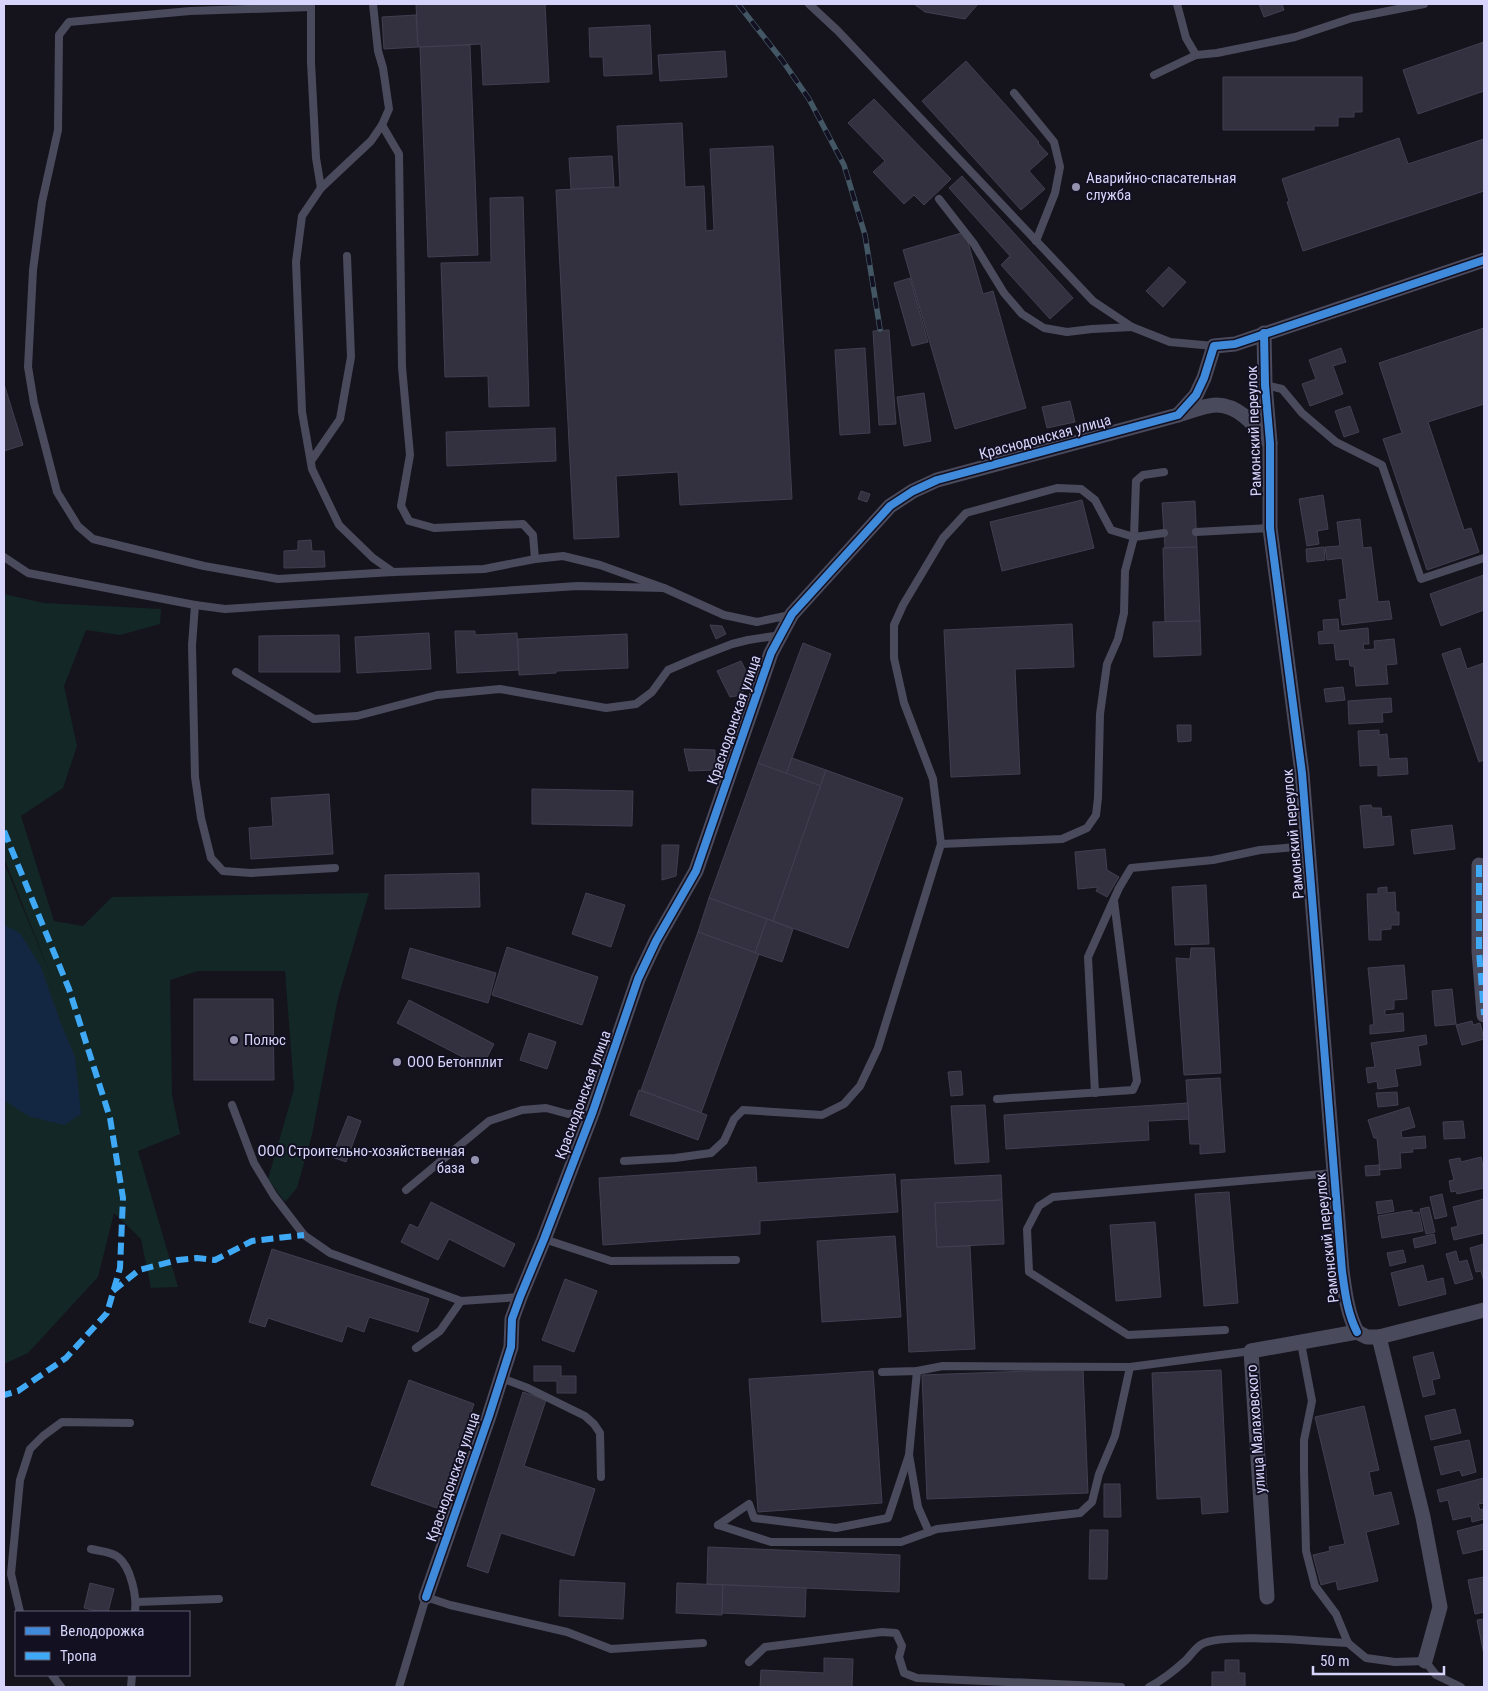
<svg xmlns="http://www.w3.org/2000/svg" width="1488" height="1691" viewBox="0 0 1488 1691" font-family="'Roboto Condensed',sans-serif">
	<rect width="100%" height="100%" fill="#15141d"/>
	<path fill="#132727" d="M4 594 44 603 161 609 160 624 120 635 86 630 64 686 77 746 63 788 21 816 54 921 83 926 112 897 369 893 338 998 312 1135 297 1188 285 1202 268 1179 294 1089 285 971H198L170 980 172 1095 180 1134 138 1151 178 1287 151 1288 141 1239 114 1213 98 1277 28 1353 4 1364V863L52 978 4 858Z"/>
	<path fill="#142742" d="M4 925 20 933 41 967 61 1024 75 1057 81 1114 64 1125 28 1116 4 1100Z"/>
	<g fill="#33313f" stroke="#413f50">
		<path d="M416 4H545L549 82 483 85 481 44 418 47Z"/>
		<path d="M914 4H978L965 19 925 12Z"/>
		<path d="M1259 4H1282L1284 10 1264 17Z"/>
		<path d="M416 15 418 47 384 49 382 17Z"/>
		<path d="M650 25 652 74 604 76 603 57H590L589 28Z"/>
		<path d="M1484 42V91L1418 114 1403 70Z"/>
		<path d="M470 45 478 255 428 257 420 47Z"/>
		<path d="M725 51 727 77 660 81 658 55Z"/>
		<path d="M966 61 1039 142 1038 143 1048 154 1029 171 1045 189 1021 210 922 101Z"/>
		<path d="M1223 77H1362V112H1354V117H1338V126H1314V130H1223Z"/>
		<path d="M874 99 951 179 924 205 914 195 904 204 873 172 885 161 848 123Z"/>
		<path d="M682 123 685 187 704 186 706 231 714 230 710 149 773 146 792 499 680 505 678 472 616 476 619 537 574 539 556 190 620 187 617 126Z"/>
		<path d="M1399 138 1408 164 1484 139V191L1303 251 1287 202 1289 201 1282 179Z"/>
		<path d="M612 156 614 187 571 189 569 158Z"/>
		<path d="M962 176 1073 298 1050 319 1001 265 1010 256 949 188Z"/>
		<path d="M523 197 529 406 489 407 488 376 445 377 441 263 491 262 490 198Z"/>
		<path d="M965 232 983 294 993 291 1026 408 955 429 903 250Z"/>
		<path d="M1169 267 1186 282 1163 307 1146 291Z"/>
		<path d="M910 278 928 342 912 346 894 283Z"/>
		<path d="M1484 328V404L1428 422 1464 530 1471 528 1479 552 1427 570 1383 439 1402 433 1379 363Z"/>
		<path d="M889 330 896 424 879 425 873 331Z"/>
		<path d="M865 348 870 433 840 435 835 350Z"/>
		<path d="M1341 348 1346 362 1333 366 1343 394 1310 406 1302 384 1316 379 1309 360Z"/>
		<path d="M4 384 23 445 4 451Z"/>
		<path d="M924 393 931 441 904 446 897 397Z"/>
		<path d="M1070 401 1075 422 1047 428 1042 407Z"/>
		<path d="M1350 406 1359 432 1344 437 1335 411Z"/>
		<path d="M555 428 556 461 447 466 446 432Z"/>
		<path d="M861 491 870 494 867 502 858 499Z"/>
		<path d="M1323 495 1328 529 1317 531 1319 544 1307 546 1299 499Z"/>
		<path d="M1082 500 1094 548 1002 571 990 522Z"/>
		<path d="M1195 501 1197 547 1165 548 1162 503Z"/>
		<path d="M1360 519 1363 548 1371 547 1378 602 1389 601 1392 619 1342 625 1339 600 1347 599 1342 558 1327 560 1325 547 1340 546 1337 522Z"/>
		<path d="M311 540 312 551H324L325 567 284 568V551L298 550V541Z"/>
		<path d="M1197 547 1200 621 1165 622 1163 548Z"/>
		<path d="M1324 547 1325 560 1307 562 1306 549Z"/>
		<path d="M1484 575V610L1441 626 1430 594Z"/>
		<path d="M1338 619 1339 631 1368 628 1369 644H1363L1364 650 1375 649 1374 641 1394 639 1397 664 1386 665 1388 684 1356 686 1354 666H1350L1349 659 1336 660 1334 643 1319 644 1318 632 1324 631 1323 620Z"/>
		<path d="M1200 621 1201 655 1154 657 1153 622Z"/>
		<path d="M1072 624 1074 667 1015 669 1020 774 951 777 944 630Z"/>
		<path d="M710 625 722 626 726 634 716 639Z"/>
		<path d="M455 631H475V635L517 633 519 670 457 673Z"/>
		<path d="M429 633 431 669 357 673 355 637Z"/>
		<path d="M627 634 628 668 556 671V673L519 675 518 639Z"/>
		<path d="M339 635 340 672H259V636Z"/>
		<path d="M803 643 831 654 786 774 758 763Z"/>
		<path d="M1460 648 1467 669 1484 663V760L1479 762 1442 654Z"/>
		<path d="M741 661 748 675 742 695 730 697 717 671Z"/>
		<path d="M1343 687 1345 700 1326 702 1324 689Z"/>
		<path d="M1391 698 1392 712 1382 713 1383 722 1349 724 1348 701Z"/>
		<path d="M1177 725H1191V741L1178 742Z"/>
		<path d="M1379 730V735L1387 734 1389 759 1407 758 1408 774 1378 776V765L1360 766 1358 731Z"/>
		<path d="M684 749 715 750V770L689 771Z"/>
		<path d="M792 758 826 770 821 786 786 774Z"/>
		<path d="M758 763 821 786 773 921 709 898Z"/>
		<path d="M826 770 903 798 848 948 773 921Z"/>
		<path d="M532 789 633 791 632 826 532 824Z"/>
		<path d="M329 794 333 854 251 859 249 828 273 826 271 798Z"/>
		<path d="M1371 805 1372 808H1381L1382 817 1391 816 1394 845 1364 848 1360 806Z"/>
		<path d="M1452 825 1455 849 1414 854 1411 830Z"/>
		<path d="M662 845H679L676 876 662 880Z"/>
		<path d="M1105 849 1107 870 1119 877 1107 897 1096 891 1098 887 1078 889 1075 852Z"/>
		<path d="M479 873 480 907 385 909V875Z"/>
		<path d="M1206 885 1209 944 1175 945 1172 887Z"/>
		<path d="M1387 887V893L1395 892 1396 912H1399V925H1391V929L1381 930V940H1369L1367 894H1378V888Z"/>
		<path d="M586 893 625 905 611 947 572 934Z"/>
		<path d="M709 898 767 919 755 953 698 932Z"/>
		<path d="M767 919 793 929 782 962 755 953Z"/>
		<path d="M698 932 759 954 701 1113 641 1090Z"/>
		<path d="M507 947 598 977 582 1025 492 995Z"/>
		<path d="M410 948 496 973 488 1003 402 978Z"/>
		<path d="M1191 948H1214L1221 1073 1184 1075 1176 958 1190 959Z"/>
		<path d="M1404 965 1407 999 1394 1000V1009L1385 1010V1015L1403 1013 1404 1031 1370 1034V1025H1374L1368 968Z"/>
		<path d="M1452 989 1456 1024 1435 1026 1432 991Z"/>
		<path d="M194 999H273L274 1080H194Z"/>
		<path d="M409 1000 494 1044 482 1067 397 1023Z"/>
		<path d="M1472 1021 1473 1025 1480 1023 1484 1039 1462 1045 1456 1025Z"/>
		<path d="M529 1033 556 1042 547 1069 520 1060Z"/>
		<path d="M1426 1035 1427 1044 1418 1046 1421 1065 1395 1069 1398 1086 1378 1089 1377 1081 1368 1083 1366 1068 1375 1067 1371 1043Z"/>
		<path d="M961 1071 963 1095 951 1096 948 1072Z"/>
		<path d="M1220 1078 1225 1152 1200 1154V1144H1190L1186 1080Z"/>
		<path d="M639 1090 707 1115 698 1140 630 1115Z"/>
		<path d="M1397 1092 1398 1105 1378 1107 1376 1093Z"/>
		<path d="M1188 1103 1189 1119 1148 1121 1149 1140 1006 1149 1004 1115Z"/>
		<path d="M985 1105 989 1162 955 1164 951 1106Z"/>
		<path d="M1409 1107 1415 1127 1401 1131 1402 1138 1425 1136 1426 1148 1412 1149 1413 1152 1400 1153 1401 1168 1380 1170 1377 1138H1374L1368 1120Z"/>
		<path d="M348 1116 361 1121 346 1162 332 1157Z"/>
		<path d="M1463 1121 1465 1138 1444 1139 1443 1122Z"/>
		<path d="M1481 1157 1484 1171V1188L1457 1194 1456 1191 1451 1192 1449 1181 1454 1180 1449 1160 1460 1158 1461 1162Z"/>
		<path d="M1379 1165 1380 1175 1366 1176 1365 1166Z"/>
		<path d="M756 1167 757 1183 895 1174 898 1212 760 1221V1234L603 1245 599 1178Z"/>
		<path d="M1001 1175 1002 1200 935 1203 937 1247 970 1246 975 1349 909 1352 901 1180Z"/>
		<path d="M1229 1192 1238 1303 1204 1306 1195 1194Z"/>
		<path d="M1442 1194 1447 1216 1435 1219 1430 1197Z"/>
		<path d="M1484 1199V1233L1454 1240 1451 1228 1458 1226 1453 1207Z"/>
		<path d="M1002 1200 1004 1244 937 1247 935 1203Z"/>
		<path d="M1392 1200 1394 1211 1378 1214 1376 1202Z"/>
		<path d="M431 1202 515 1244 504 1267 449 1239 438 1260 401 1242 410 1224 418 1228Z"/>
		<path d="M1429 1207 1435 1232 1426 1234 1420 1209Z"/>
		<path d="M1412 1210V1213L1419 1212 1423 1231 1382 1238 1378 1216Z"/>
		<path d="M1155 1222 1161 1297 1116 1301 1110 1225Z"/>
		<path d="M1434 1234 1436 1243 1415 1248 1413 1239Z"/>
		<path d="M895 1236 901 1317 822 1322 817 1241Z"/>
		<path d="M1484 1244V1282L1481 1271 1476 1272 1470 1248Z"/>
		<path d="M272 1249 429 1299 418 1332 369 1317 364 1332 347 1326 342 1342 268 1318 265 1327 249 1322Z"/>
		<path d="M1403 1250 1406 1262 1390 1266 1387 1253Z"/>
		<path d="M1456 1251 1459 1262 1467 1260 1473 1279 1455 1284 1446 1254Z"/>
		<path d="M1423 1265 1427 1282 1443 1278 1446 1294 1399 1306 1391 1273Z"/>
		<path d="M565 1279 597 1291 574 1352 542 1340Z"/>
		<path d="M1433 1352 1440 1378 1432 1380 1435 1394 1423 1397 1413 1357Z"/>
		<path d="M534 1366H561V1376H576V1393H557V1381H534Z"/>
		<path d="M1083 1369 1088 1493 927 1499 922 1375Z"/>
		<path d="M1221 1370 1228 1512 1202 1514 1201 1497 1157 1499 1152 1373Z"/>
		<path d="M873 1371 882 1503 758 1512 749 1379Z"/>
		<path d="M409 1380 474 1404 437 1508 371 1485Z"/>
		<path d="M523 1392 546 1400 524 1466 595 1489 574 1556 501 1533 488 1573 467 1566Z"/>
		<path d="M1364 1406 1379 1470 1369 1472 1374 1496 1391 1492 1399 1524 1366 1532 1378 1581 1338 1590 1336 1581 1321 1585 1313 1555 1330 1551 1329 1547 1345 1544 1315 1417Z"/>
		<path d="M1455 1409 1461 1433 1431 1440 1425 1416Z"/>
		<path d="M1469 1440 1476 1472 1462 1476 1460 1470 1441 1475 1434 1447Z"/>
		<path d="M1484 1478V1503L1478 1504 1480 1510 1483 1509 1484 1519 1472 1522 1471 1516 1453 1520 1448 1500 1440 1502 1437 1490Z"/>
		<path d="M1104 1484H1120L1121 1517H1104Z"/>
		<path d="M1484 1524V1549L1463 1554 1457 1531Z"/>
		<path d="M1090 1530H1108L1107 1579H1089Z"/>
		<path d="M708 1547 900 1555 899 1592 707 1584Z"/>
		<path d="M1484 1577V1612L1475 1614 1468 1580Z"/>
		<path d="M560 1580 625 1583 623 1619 559 1616Z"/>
		<path d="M90 1583 114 1589 108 1612H100L84 1608Z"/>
		<path d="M677 1583 723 1585 722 1615 676 1613Z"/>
		<path d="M723 1585 806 1588 805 1617 722 1613Z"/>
		<path d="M1484 1619V1655L1477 1620Z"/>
		<path d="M824 1658 853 1659 852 1687H760L761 1670 824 1673Z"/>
		<path d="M1225 1660H1239V1673H1245V1687H1212V1672H1225Z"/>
	</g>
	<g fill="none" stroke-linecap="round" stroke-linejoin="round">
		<g stroke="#4a4a5d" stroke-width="8">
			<path d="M311 4V62L316 158 321 188"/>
			<path d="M373 4 378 51 383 68 389 109 382 125 371 141 321 188 302 216 296 262 302 412 312 469 339 525 373 558 393 572"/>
			<path d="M809 4 838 31 1093 301 1132 327 1170 342 1214 346"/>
			<path d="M1177 4 1186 38 1196 55"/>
			<path d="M311 7 190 11 69 22 59 35 58 130 42 202 33 270 28 367 34 403 57 492 78 526 93 539 204 566 278 579 393 572 484 569 535 559 563 556 600 565 664 588"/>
			<path d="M1154 75 1196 55 1217 53 1295 37 1352 18 1424 4"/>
			<path d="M1014 93 1054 142 1060 167 1055 193 1036 241"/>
			<path d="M382 125 399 154 402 367 410 455 401 506 409 521 434 528 523 524 533 535 535 559"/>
			<path d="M939 199 974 244 1004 293 1022 314 1044 328 1067 332 1092 329 1132 327"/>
			<path d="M1265 385 1282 389 1302 413 1336 442 1382 465 1421 579 1484 558"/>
			<path d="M311 461 340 419 351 357 347 256"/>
			<path d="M1196 532 1270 528"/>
			<path d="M4 557 28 573 195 605 225 609 578 586 664 588 724 615 757 622 790 615"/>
			<path d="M195 605 192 645 195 777 201 818 211 858 223 871 251 873 335 868"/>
			<path d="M236 672 314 719 357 716 437 695 500 689 606 708 636 704 652 692 668 670 696 658 732 644 748 640 781 635"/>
			<path d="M941 844 1062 839 1087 828 1096 815 1098 798 1100 714 1107 664 1118 639 1124 613 1125 571 1134 537 1136 481 1143 475 1164 472"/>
			<path d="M1095 1093 1088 957 1119 888 1131 868 1213 860 1260 850 1308 846"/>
			<path d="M997 1099 1133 1090 1137 1081 1114 901"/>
			<path d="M232 1105 254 1163 274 1196 304 1235 330 1253 461 1301 520 1297"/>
			<path d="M624 1161 675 1158 711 1153 724 1141 734 1119 743 1110 822 1115 844 1104 860 1086 878 1048 941 844 933 779 904 703 894 658V625L903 605 943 538 966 513 1057 488 1081 489 1095 500 1111 530 1134 537 1164 533"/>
			<path d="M406 1190 489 1121 522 1110 546 1108 568 1114 593 1111"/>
			<path d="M544 1239 611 1261 736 1260"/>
			<path d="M1225 1330 1128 1335 1029 1272 1027 1229 1039 1206 1053 1197 1334 1173"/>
			<path d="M1301 1343 1312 1401 1304 1440V1470L1306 1551 1315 1586 1336 1614 1348 1643 1366 1658 1395 1662 1425 1661 1436 1675 1461 1687"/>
			<path d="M416 1348 440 1331 461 1301"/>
			<path d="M917 1371 909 1455 918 1507 929 1532"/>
			<path d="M882 1372 917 1371 943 1366 1130 1367 1251 1351"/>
			<path d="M501 1378 528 1388 585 1416 594 1424 600 1433 601 1477"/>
			<path d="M718 1525 771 1542H901L937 1529 1080 1513 1092 1502 1099 1474 1115 1436 1130 1367"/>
			<path d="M718 1525 749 1504 754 1518 836 1528 888 1518 909 1455"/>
			<path d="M91 1549C99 1551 112 1552 118 1557 131 1567 137 1597 135 1612"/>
			<path d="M137 1602 219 1599"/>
			<path d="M20 1612 11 1574 20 1480 30 1449 43 1436 62 1422 130 1423"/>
			<path d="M749 1662 765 1647 882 1632 896 1633 902 1646 899 1657 904 1673 917 1678 1121 1687"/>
			<path d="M52 1675 61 1687"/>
			<path d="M131 1687 132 1675"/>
			<path d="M399 1687 426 1597 450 1605 567 1632 611 1649 703 1643"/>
			<path d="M1149 1687C1163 1680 1174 1671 1186 1660 1191 1655 1196 1647 1202 1644 1224 1632 1319 1642 1348 1643"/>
		</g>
		<g stroke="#4a4a5d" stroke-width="15">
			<path d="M1264 333 1265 385 1270 443V528L1302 773 1342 1271C1345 1292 1347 1312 1357 1332"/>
			<path d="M1178 415C1189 412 1205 405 1216 405 1240 405 1256 427 1270 443"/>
			<path d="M1479 865V951L1484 1015"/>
			<path d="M1379 1337 1423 1517 1440 1607 1425 1661"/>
			<path d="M426 1597 489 1416 511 1347 512 1319 520 1297 544 1239 593 1111 638 979 656 941 696 871 771 653 792 614 890 506 913 491 937 480 1178 415 1196 395 1204 378 1214 346 1235 344 1484 260"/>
			<path d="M1267 1597 1251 1351 1357 1332 1367 1337H1379L1484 1310"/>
		</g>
		<defs>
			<path id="rail" d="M738 4 782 60 809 99 844 165 865 235 880 329"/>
		</defs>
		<use href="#rail" stroke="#435664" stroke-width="5.5"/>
		<use href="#rail" stroke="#121021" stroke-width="4" stroke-dasharray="11" stroke-linecap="butt"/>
		<g stroke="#3fa9f5" stroke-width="6" stroke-dasharray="12 6" stroke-linecap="butt">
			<path d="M4 831 69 989 110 1118 123 1198 120 1268 107 1313 66 1358 18 1391 4 1395"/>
			<path d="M1479 865V951L1484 1015"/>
			<path d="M113 1291 139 1270 178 1260 197 1258 215 1260 252 1241 304 1235"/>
		</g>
		<defs>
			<g id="cycleway">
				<path d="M1264 333 1265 385 1270 443V528L1302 773 1342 1271C1345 1292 1347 1312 1357 1332"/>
				<path d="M426 1597 489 1416 511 1347 512 1319 520 1297 544 1239 593 1111 638 979 656 941 696 871 771 653 792 614 890 506 913 491 937 480 1178 415 1196 395 1204 378 1214 346 1235 344 1484 260"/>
			</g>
		</defs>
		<use href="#cycleway" stroke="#121021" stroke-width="11"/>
		<use href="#cycleway" stroke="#408adc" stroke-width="8"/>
	</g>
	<g fill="#9391ad" stroke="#121021" stroke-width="2">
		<circle cx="1076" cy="187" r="5"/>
		<circle cx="234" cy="1040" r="5"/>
		<circle cx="397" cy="1062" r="5"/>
		<circle cx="475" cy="1160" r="5"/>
	</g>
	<g text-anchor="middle" stroke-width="4" stroke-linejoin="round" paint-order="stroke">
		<g font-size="15" fill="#d7d4fb" stroke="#121021" text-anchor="start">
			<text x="1086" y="183">Аварийно-спасательная<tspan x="1086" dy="17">служба</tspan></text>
			<text x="244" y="1045">Полюс</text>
			<text x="407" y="1067">ООО Бетонплит</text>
			<text x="465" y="1156" text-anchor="end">ООО Строительно-хозяйственная<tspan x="465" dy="17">база</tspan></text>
		</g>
		<g font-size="15" fill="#d7d4fb" stroke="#121021">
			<text transform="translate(1254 431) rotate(-92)" y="5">Рамонский переулок</text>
			<text transform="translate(1045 437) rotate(-15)" y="5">Краснодонская улица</text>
			<text transform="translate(734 720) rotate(-71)" y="5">Краснодонская улица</text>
			<text transform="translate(1293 834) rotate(-95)" y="5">Рамонский переулок</text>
			<text transform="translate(583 1095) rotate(-70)" y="5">Краснодонская улица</text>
			<text transform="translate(1327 1238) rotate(-96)" y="5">Рамонский переулок</text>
			<text transform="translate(1256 1429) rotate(-94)" y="5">улица Малаховского</text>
			<text transform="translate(453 1477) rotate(-71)" y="5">Краснодонская улица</text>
		</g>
	</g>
	<rect width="1488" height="1691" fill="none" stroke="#d7d4fb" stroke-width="10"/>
	<rect x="15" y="1611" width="175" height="65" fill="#121021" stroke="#615e78"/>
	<rect x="25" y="1627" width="25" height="8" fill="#408adc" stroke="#615e78"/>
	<text x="60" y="1636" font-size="15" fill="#d7d4fb">Велодорожка</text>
	<rect x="25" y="1652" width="25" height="8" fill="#3fa9f5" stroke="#615e78"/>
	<text x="60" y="1661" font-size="15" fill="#d7d4fb">Тропа</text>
	<path d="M1313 1666v8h131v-8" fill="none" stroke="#d7d4fb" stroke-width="2.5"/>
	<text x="1320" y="1666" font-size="15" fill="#d7d4fb" stroke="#121021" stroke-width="4" paint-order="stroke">50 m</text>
</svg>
